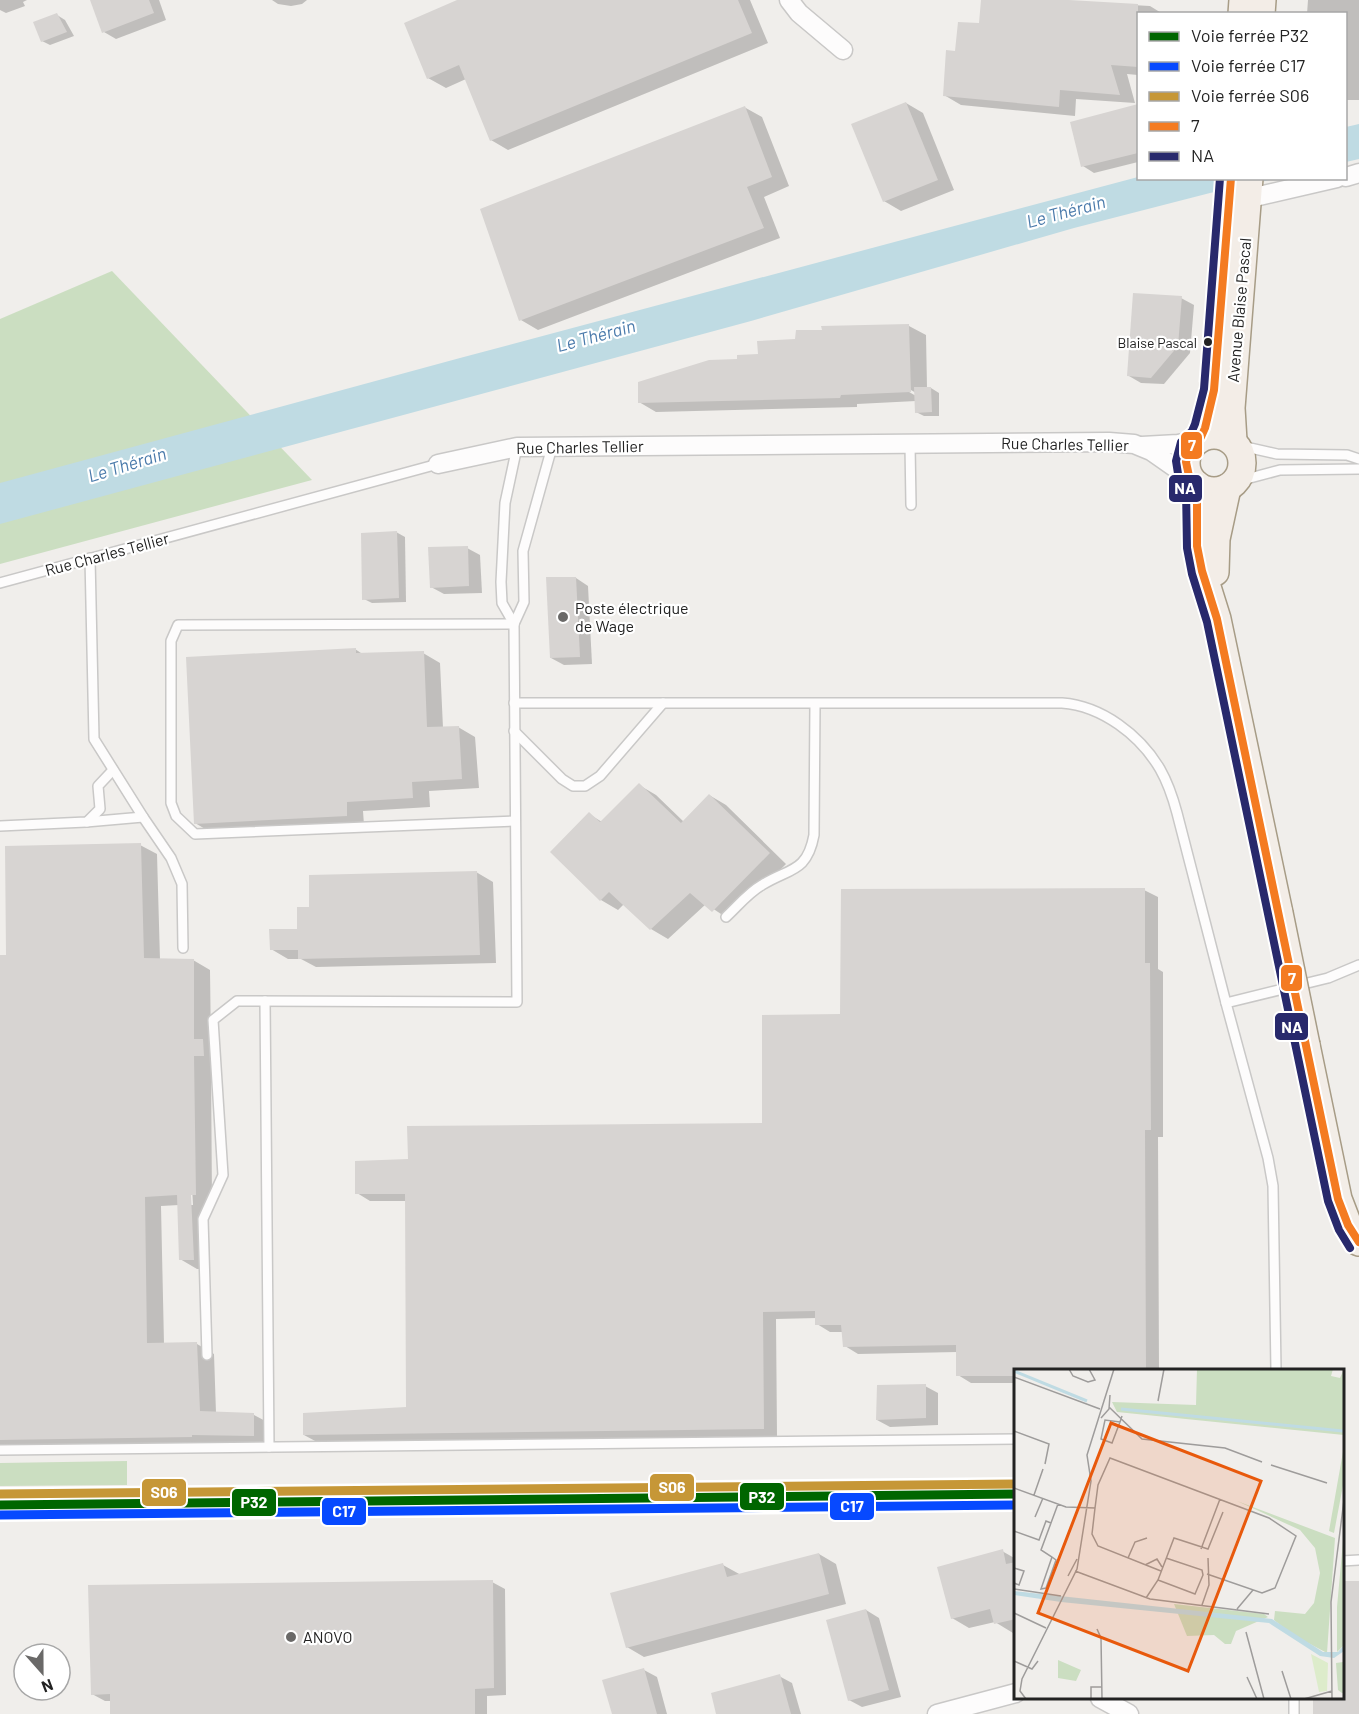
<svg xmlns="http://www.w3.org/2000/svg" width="1359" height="1714" viewBox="0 0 1359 1714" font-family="Barlow,sans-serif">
	<rect width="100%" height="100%" fill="#f0eeeb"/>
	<g fill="#cbdec1">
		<path d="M112 271 312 480 0 564V319Z"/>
		<path d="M127 1461V1485L0 1486V1463Z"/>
	</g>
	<g fill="#bfdbe3">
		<path d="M1359 124V159L1346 162V127Z"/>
		<path d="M1138 177 1274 179 1210 193 1074 228 751 321 0 524V483L460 358Z"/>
	</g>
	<g fill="#0003" fill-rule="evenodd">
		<path d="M0 0H27L23 2 25 6 6 13 0 10Z"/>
		<path d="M98 0H159L166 20 116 39 104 32Z"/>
		<path d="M272 0H307L302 4 291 6 278 4Z"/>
		<path d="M461 0H750L768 43 508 150 491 140 466 79 446 88 428 78Z"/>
		<path d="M982 0H1042L1150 6 1163 14H1138V75L1127 74 1135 103 1076 99 1075 116 961 105 944 95 956 52 980 25Z"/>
		<path d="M1308 0H1359V100H1346V14H1307Z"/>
		<path d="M57 15 65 20 74 36 50 45 42 41Z"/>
		<path d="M906 103 923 113 954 190 901 211 884 201Z"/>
		<path d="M1138 105V162L1094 173 1083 166 1072 123Z"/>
		<path d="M744 107 762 117 789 186 764 197 780 238 538 330 521 320Z"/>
		<path d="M1181 298 1194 305 1190 353 1164 384 1141 383 1129 376Z"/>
		<path d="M909 326 926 335 927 388H931L939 393V416H924L916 412V401L857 404V407L656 412 639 402 738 360 759 356 797 340ZM906 387 916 393V396L904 389Z"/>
		<path d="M396 532 405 537 406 602 372 603 364 599Z"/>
		<path d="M467 548 480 555 482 593 444 594 431 587Z"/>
		<path d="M576 578 588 586 592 664 564 665 551 658Z"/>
		<path d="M355 649 364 655 423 653 440 663 443 728 458 727 475 737 479 788 429 791 430 807 363 811 364 825 212 833 195 823Z"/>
		<path d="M639 785 656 795 684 822 709 795 726 805 786 864 730 920 706 904 668 939 651 929 624 904 618 910 601 900 589 814 602 822Z"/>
		<path d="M140 845 157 854 160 960H193L210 970 211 1045 220 1050V1065H211L212 1204H208L210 1269H197L180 1259 179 1205 161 1206 164 1344H197L214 1354 216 1413 254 1415 271 1424 270 1444 0 1449V957H8ZM189 1187H192L193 1205H190Z"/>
		<path d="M476 872 493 882 496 963 316 967 301 959H288L271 949 299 931 311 908Z"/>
		<path d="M1144 890 1158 897V969L1163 972V1137H1158L1159 1370H1016V1383H971L958 1375V1352L858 1354 845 1346 843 1332H830L817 1324V1318L776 1319 777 1436 317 1442 304 1435 408 1409 406 1201H370L357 1193 409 1161 764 1125 841 1015Z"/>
		<path d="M925 1386 938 1393V1425L890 1427 877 1420Z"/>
		<path d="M1002 1551 1016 1559V1632L1013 1633 995 1622 969 1628 952 1618Z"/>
		<path d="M819 1554 836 1564 846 1604 644 1657 627 1647 723 1565 741 1575Z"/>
		<path d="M492 1582 505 1589 506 1695 487 1696V1714H112V1701H105L92 1694Z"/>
		<path d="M866 1610 879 1618 901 1697 862 1707 849 1700Z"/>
		<path d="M644 1670 657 1677 667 1714H613Z"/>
		<path d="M779 1676 792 1683 801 1714H718Z"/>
	</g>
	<g fill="#d7d4d2">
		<path d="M90 0H149L154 13 102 33Z"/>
		<path d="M457 0H738L752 33 490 141 459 65 427 79 404 23Z"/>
		<path d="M981 0H1069L1138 4V67L1111 65 1120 95 1060 90 1059 107 943 96 946 50 955 51 958 22 979 23Z"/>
		<path d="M57 13 67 32 41 42 33 22Z"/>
		<path d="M906 102 938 180 883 202 851 124Z"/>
		<path d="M1138 104V153L1081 167 1070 122Z"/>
		<path d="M745 106 772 177 747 187 764 228 519 321 480 209Z"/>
		<path d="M1133 293 1182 296 1178 346 1151 378 1127 376Z"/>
		<path d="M909 324 911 392 841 395 840 398 638 403V382L709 360 737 359V355L758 354 757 341 795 339 796 330H822L821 326Z"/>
		<path d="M914 387H931L932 412 915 413Z"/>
		<path d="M397 531 399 598 362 600 361 533Z"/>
		<path d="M468 546 469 586 430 588 428 547Z"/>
		<path d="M546 577H576L580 657 550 658Z"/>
		<path d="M356 648V653L424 651 427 727 459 726 462 779 412 782 413 798 347 802V816L194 824 186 657Z"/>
		<path d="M639 783 681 823 709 794 770 853 712 912 690 893 650 930 609 892 600 901 550 852 589 812 600 822Z"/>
		<path d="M141 843 144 958 194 959V1039H203L204 1056H194L196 1195H191L194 1260H179L177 1195 145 1197 147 1343 197 1342 200 1411 254 1413V1436L192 1435V1437L0 1440V955H6L5 846Z"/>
		<path d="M477 871 480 955 298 959V950H270L269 929H297V907H309V875Z"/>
		<path d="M1145 888V963H1150L1151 1130H1145L1146 1371H1016V1376H956V1345L843 1347 841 1325H815V1311L763 1312 764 1429 303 1435V1413L406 1407 405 1194H355V1161L408 1159 407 1126 762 1123V1015L840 1014 841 889Z"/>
		<path d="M926 1384V1418L876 1420 877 1385Z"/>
		<path d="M1003 1549 1006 1564 1016 1562V1619L994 1624 990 1609 951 1619 937 1567Z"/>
		<path d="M819 1553 829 1594 626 1648 610 1593 723 1563 727 1577Z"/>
		<path d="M493 1580 494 1688 475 1689V1714H110V1694L91 1695 88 1585Z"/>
		<path d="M1342 1581H1359V1714H1313V1698H1342Z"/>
		<path d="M866 1609 889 1690 848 1701 826 1620Z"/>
		<path d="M644 1668 657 1714H612L602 1680Z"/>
		<path d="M780 1674 791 1714H716L711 1693Z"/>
	</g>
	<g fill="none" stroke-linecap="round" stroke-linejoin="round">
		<defs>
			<g id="lane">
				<path d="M910 445 911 505"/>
				<path d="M1237 445 1277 454 1347 455 1359 459"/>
				<path d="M1235 482 1280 470 1359 469"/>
				<path d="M90 558 94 739 143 817 171 858 182 884 183 948"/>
				<path d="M0 583 438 464"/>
				<path d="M514 624 178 625 171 641V803L176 816 195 834 515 821"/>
				<path d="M514 624 502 603 501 582 505 503 517 447"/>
				<path d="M514 703H1062C1102 706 1140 735 1160 769 1168 783 1173 798 1177 813L1226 1003"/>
				<path d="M514 731 562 779 573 786H585L600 776 663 703"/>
				<path d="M87 822 100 809 98 786 113 770"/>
				<path d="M0 826 86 822 143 817"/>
				<path d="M726 917C738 906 748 893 762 885 789 868 807 873 814 835L815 704"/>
				<path d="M265 1001 269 1447"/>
				<path d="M207 1355 203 1219 223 1175 213 1020 237 1001 517 1002 514 624 524 602 523 551 552 447"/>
				<path d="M1276 1370 1273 1186 1268 1158 1226 1003 1328 978 1359 965"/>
				<path d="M0 1450 1016 1439"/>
				<path d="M1342 1561 1359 1560"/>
				<path d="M1294 1698V1714"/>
			</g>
			<g id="street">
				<path d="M789 0 799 13 843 50"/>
				<path d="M1346 177 1359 173"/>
				<path d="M1229 203 1337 178"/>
				<path d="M1142 446 1178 444 1198 440"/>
				<path d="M438 464 517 447 1109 442 1134 444 1151 451 1191 479"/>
				<path d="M1100 1698 1129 1714"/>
				<path d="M937 1714 1016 1693"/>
			</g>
			<g id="primary">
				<path d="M1242 14 1243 0"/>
				<path d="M1261 14 1262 0"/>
				<circle cx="1214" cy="463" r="28"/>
				<path d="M1201 437 1211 406 1217 359"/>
				<path d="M1233 441 1231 408 1249 178"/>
				<path d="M1197 485V546L1202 571 1217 619 1279 913"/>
				<path d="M1215 572 1216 539 1227 488"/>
				<path d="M1306 1045 1338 1199 1348 1225 1359 1242"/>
			</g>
		</defs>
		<use href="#lane" stroke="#c9c8c7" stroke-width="12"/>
		<use href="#street" stroke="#c9c8c7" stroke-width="21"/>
		<use href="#primary" stroke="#a79c86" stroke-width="30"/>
		<use href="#lane" stroke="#fdfcfc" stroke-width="9"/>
		<use href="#street" stroke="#fdfcfc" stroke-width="18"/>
		<use href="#primary" stroke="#f3ede7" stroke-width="27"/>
		<defs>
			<path id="primary-bridge" d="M1279 913 1306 1045"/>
		</defs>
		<use href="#primary-bridge" stroke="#a79c86" stroke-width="30" stroke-linecap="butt"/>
		<use href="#primary-bridge" stroke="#f3ede7" stroke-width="27"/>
		<defs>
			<path id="bus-1" d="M1231 178 1214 390 1205 428 1201 437 1190 447 1186 462 1189 476 1197 485V546L1202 571 1217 619 1338 1199 1348 1225 1359 1242"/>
			<path id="bus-2" d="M1220 178 1204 389 1195 424 1192 431 1181 442 1176 461 1179 480 1186 489 1187 548 1192 574 1207 622 1328 1201 1339 1230 1350 1248"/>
		</defs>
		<use href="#bus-1" stroke="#fff" stroke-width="12"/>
		<use href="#bus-2" stroke="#fff" stroke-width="12"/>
		<use href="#bus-1" stroke="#f47b21" stroke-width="8"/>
		<use href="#bus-2" stroke="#28296c" stroke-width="8"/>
		<defs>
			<path id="rail-1" d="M0 1505 1016 1494"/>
			<path id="rail-2" d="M0 1515 1016 1505"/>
			<path id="rail-3" d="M0 1494 1016 1484"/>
		</defs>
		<use href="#rail-1" stroke="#fff" stroke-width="14"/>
		<use href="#rail-2" stroke="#fff" stroke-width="14"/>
		<use href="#rail-3" stroke="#fff" stroke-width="14"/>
		<use href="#rail-1" stroke="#060" stroke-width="9"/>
		<use href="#rail-2" stroke="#0749ff" stroke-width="9"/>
		<use href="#rail-3" stroke="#c69737" stroke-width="9"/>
	</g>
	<circle fill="#222" stroke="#fff" stroke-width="2" cx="1208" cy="342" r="5"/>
	<g fill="#6a6968" stroke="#fff" stroke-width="2">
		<circle cx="563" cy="617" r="6"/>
		<circle cx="291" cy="1637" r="6"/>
	</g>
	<g text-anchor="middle" stroke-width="4.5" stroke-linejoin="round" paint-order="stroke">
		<g font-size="14" fill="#222" stroke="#fff" text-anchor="end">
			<text x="1197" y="348">Blaise Pascal</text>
		</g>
		<g font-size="16" fill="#222" stroke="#fff">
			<text transform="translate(1239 310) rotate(-85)" y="6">Avenue Blaise Pascal</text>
			<text transform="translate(1065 444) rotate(1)" y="6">Rue Charles Tellier</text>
			<text transform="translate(580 447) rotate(-1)" y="6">Rue Charles Tellier</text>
			<text transform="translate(107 554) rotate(-15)" y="6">Rue Charles Tellier</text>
		</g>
		<g font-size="16" fill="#222" stroke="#fff" text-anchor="start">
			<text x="575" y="614">Poste électrique<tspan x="575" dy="18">de Wage</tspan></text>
			<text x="303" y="1643">ANOVO</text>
		</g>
		<g font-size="18" font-style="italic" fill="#4a7aab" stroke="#fff">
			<text transform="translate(1066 212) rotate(-15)" y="6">Le Thérain</text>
			<text transform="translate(596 336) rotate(-15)" y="6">Le Thérain</text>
			<text transform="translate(127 465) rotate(-17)" y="6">Le Thérain</text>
		</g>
	</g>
	<g transform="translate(1014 1369)">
		<rect width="330" height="330" fill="#f0eeeb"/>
		<path d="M297 285 314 294 313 322 305 323Z" fill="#ddeccb"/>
		<path d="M183 0H319L317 7 326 9 330 0V66L103 43 98 33 182 36ZM330 77V111L320 164 315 162ZM223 132 321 169 313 284 279 266 260 251 261 242 291 245 300 234 306 204 301 179 286 161ZM329 172 330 276 323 283V238ZM160 235 250 245 254 248 222 262 217 275H211L200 266 173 267ZM330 289V324H328L324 321 322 294 329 293ZM44 291 67 301 62 312 44 309Z" fill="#cbdec1"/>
		<path d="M0 222 258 250 309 283H324L330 276V282L320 289 306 287 255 254 47 233 0 226Z" fill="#bfdbe3"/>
		<path fill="none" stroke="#bfdbe3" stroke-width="3" d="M0 2 73 32M107 40 329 62"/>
		<path fill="none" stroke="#9e9c9b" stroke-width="1.5" d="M55 0 59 7 74 13 81 11 75 0M0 8 86 40M144 32 150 0M95 38 128 70 211 79 248 93M87 49 95 40 96 26M106 53 98 74 87 70 91 51 106 53 108 47M0 62 35 75 31 95M257 96 313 114M0 119 52 138 81 139 84 116 96 89 255 149 282 167 261 219 248 224 193 205M20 126 29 100M81 139 78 165 84 177 147 202M21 148 29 129M0 162 25 171 32 152 37 154M187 180 206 130M38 188 42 191 32 219 27 220 38 188 27 181 44 135M114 189 121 173 133 169M131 196 143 190 148 198M0 199 10 202 5 216 0 214M61 202 136 230 255 245M54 207 63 190M144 211 181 225 189 206 188 201 152 189M0 220 47 227M132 229 144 211 160 169 194 180 209 143M188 236 195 216 194 189M223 240 239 221M0 244 32 259M83 260 87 269 88 330M232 263 250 330M0 292 18 300 24 292M268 302 277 330M233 308 243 330M12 330 6 322 8 310 63 200 77 112 73 86 100 0M77 330V318H88M290 330 318 322M318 330 317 233 330 131"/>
		<path fill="#e8590c" fill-opacity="0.15" stroke="#e8590c" stroke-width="3" d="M97 54 247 112 174 302 24 244Z"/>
		<rect width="330" height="330" fill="none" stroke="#222" stroke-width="3"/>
	</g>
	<g stroke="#fff" stroke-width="2">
		<rect x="1180" y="431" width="23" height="29" rx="6" fill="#f47b21"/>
		<rect x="1168" y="474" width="35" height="29" rx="6" fill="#28296c"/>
		<rect x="1280" y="964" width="23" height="28" rx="6" fill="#f47b21"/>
		<rect x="1274" y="1012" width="35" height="29" rx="6" fill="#28296c"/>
		<rect x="649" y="1473" width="46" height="29" rx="6" fill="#c69737"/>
		<rect x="141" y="1478" width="46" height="29" rx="6" fill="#c69737"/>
		<rect x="739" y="1482" width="46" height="29" rx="6" fill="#060"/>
		<rect x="231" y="1488" width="46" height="29" rx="6" fill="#060"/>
		<rect x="829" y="1492" width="46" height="29" rx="6" fill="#0749ff"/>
		<rect x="321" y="1497" width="46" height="29" rx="6" fill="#0749ff"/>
	</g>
	<g font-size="16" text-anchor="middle" font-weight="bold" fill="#fff">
		<text x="1192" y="451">7</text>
		<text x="1185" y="494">NA</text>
		<text x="1292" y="984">7</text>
		<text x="1292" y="1033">NA</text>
		<text x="672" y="1493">S06</text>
		<text x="164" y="1498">S06</text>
		<text x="762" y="1503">P32</text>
		<text x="254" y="1508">P32</text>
		<text x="852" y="1512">C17</text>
		<text x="344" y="1517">C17</text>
	</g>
	<rect x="1137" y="12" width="210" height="168" fill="#ffffff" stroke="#a7a7a7" stroke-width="1.5"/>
	<rect x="1149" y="32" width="30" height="9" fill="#006600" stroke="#a7a7a7" stroke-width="1.5"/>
	<text x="1191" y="42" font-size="18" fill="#222222">Voie ferrée P32</text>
	<rect x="1149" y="62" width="30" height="9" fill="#0749ff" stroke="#a7a7a7" stroke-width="1.5"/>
	<text x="1191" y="72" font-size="18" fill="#222222">Voie ferrée C17</text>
	<rect x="1149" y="92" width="30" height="9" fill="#c69737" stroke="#a7a7a7" stroke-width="1.5"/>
	<text x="1191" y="102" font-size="18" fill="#222222">Voie ferrée S06</text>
	<rect x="1149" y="122" width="30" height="9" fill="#f47b21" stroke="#a7a7a7" stroke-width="1.5"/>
	<text x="1191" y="132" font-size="18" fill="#222222">7</text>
	<rect x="1149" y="152" width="30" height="9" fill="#28296c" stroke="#a7a7a7" stroke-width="1.5"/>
	<text x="1191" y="162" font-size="18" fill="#222222">NA</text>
	<g transform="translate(42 1672) rotate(159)"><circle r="28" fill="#ffffff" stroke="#a7a7a7" stroke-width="1.5"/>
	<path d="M0-4.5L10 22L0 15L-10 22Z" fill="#6a6968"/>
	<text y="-9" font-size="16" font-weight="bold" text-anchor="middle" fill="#222222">N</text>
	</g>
</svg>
